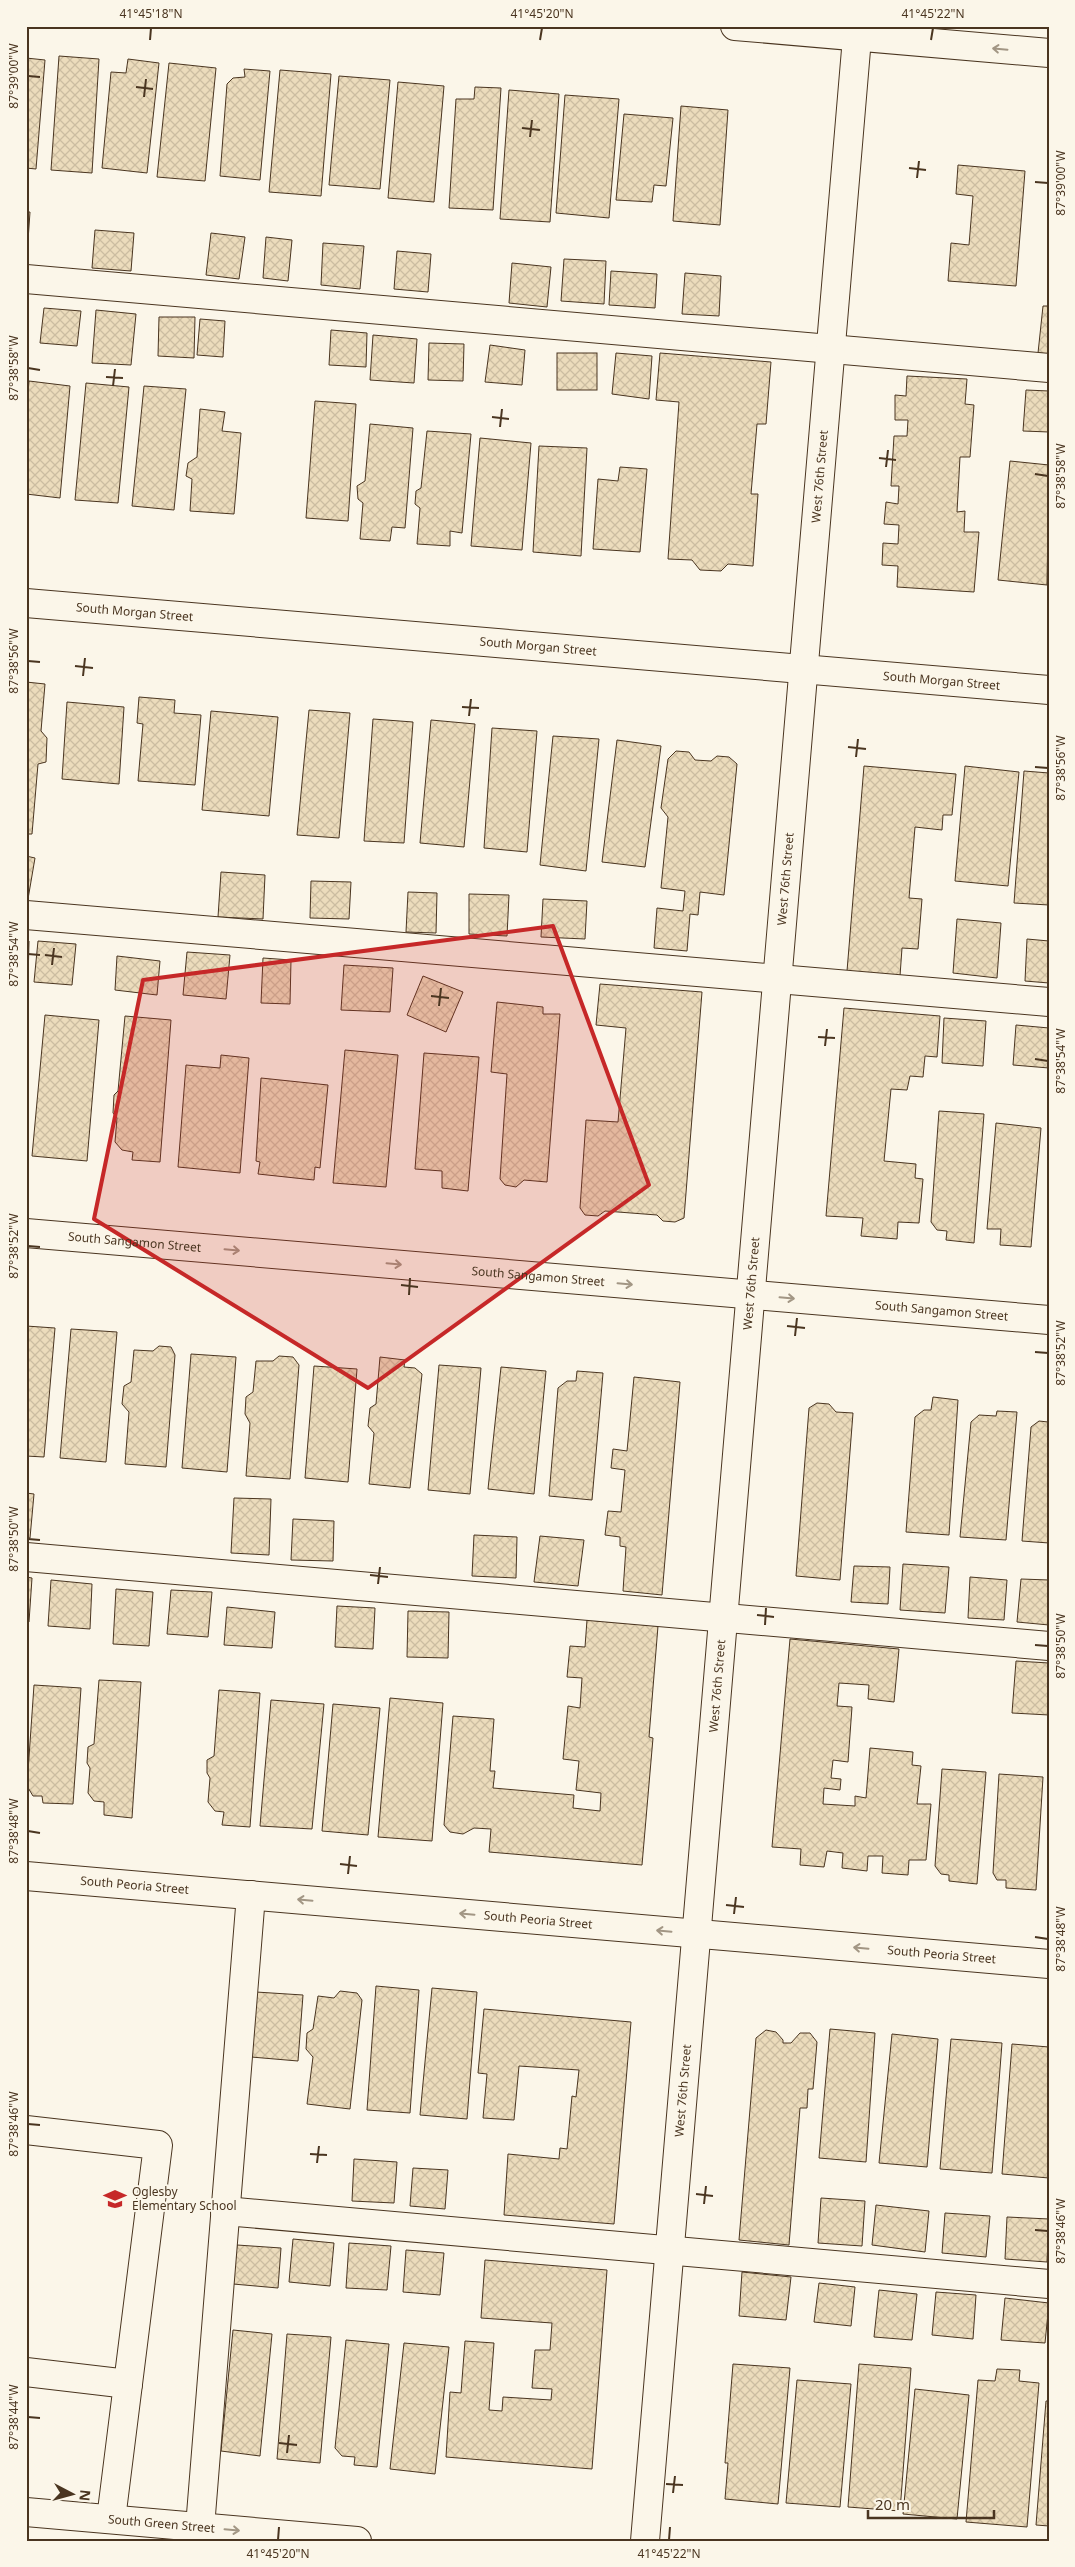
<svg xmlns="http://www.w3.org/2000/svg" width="1075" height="2567" viewBox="0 0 1075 2567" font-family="'Noto Sans',sans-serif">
	<defs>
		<pattern id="building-cross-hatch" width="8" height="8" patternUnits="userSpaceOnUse" patternTransform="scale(1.25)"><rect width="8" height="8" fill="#ecdcbc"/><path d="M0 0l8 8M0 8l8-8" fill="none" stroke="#ccbda1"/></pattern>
	</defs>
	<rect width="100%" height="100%" fill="#fbf6e9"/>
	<g fill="url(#building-cross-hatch)" stroke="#4a3520">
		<path d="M59 56 99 59 92 173 51 170Z"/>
		<path d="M26 58 45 60 36 169 26 168Z"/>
		<path d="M128 59 159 63 147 173 102 168 111 72 126 73Z"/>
		<path d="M169 63 216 68 205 181 157 177Z"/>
		<path d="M244 69 270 71 260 180 220 176 227 84 233 78 245 77Z"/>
		<path d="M280 70 331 74 321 196 269 192Z"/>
		<path d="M339 76 390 80 380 189 329 185Z"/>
		<path d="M398 82 444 86 434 202 388 198Z"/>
		<path d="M475 87 501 88 493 210 449 208 456 99H474Z"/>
		<path d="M509 90 559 94 550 222 500 219Z"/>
		<path d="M565 95 619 99 609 218 556 213Z"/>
		<path d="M681 106 728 110 720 225 673 221Z"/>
		<path d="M624 114 673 118 666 186 654 185 652 202 616 200Z"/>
		<path d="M958 165 1025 171 1016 286 948 281 951 243 969 245 973 196 956 194Z"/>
		<path d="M26 212H30L27 255H26Z"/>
		<path d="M95 230 134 233 131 271 92 268Z"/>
		<path d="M211 233 245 237 239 279 206 275Z"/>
		<path d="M266 237 292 240 288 281 263 278Z"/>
		<path d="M323 243 364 246 360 289 321 285Z"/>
		<path d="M397 251 431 254 428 292 394 289Z"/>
		<path d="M564 259 606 261 604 304 561 301Z"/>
		<path d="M512 263 551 267 547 307 509 303Z"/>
		<path d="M611 271 657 274 655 308 609 305Z"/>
		<path d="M685 273 721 276 719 316 682 314Z"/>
		<path d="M1043 306H1049V354L1038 353Z"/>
		<path d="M44 308 81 311 77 346 40 343Z"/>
		<path d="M96 310 136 314 131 365 92 363Z"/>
		<path d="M159 317H195L194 358 158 356Z"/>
		<path d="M200 319 225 321 223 357 197 355Z"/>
		<path d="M331 330 367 333 366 367 329 365Z"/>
		<path d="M373 335 417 339 414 383 370 380Z"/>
		<path d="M429 343 464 344 463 381 428 380Z"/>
		<path d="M490 345 525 350 522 385 485 382Z"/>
		<rect x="557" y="353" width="40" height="37"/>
		<path d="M616 353 652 356 649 399 612 394Z"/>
		<path d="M660 353 771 362 766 424H757L751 494H758L753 566 728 564 721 571 700 570 692 560 668 559 679 402 656 400Z"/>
		<path d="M907 376 967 379 965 404 974 405 970 457H960L957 512 965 511 964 532H979L974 592 897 587 898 566 882 565 883 543 898 544 899 525 884 524 886 502 898 504 899 486H891L894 436H907L908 420H895V395L906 396Z"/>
		<path d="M29 381 70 386 60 498 26 494V416Z"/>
		<path d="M86 383 129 387 118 503 75 500Z"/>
		<path d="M144 386 186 389 174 510 132 506Z"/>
		<path d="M1026 390 1049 391V432L1023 431Z"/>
		<path d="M315 401 356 404 348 521 306 518Z"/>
		<path d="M200 409 225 412 222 431 241 433 234 514 190 511 192 479 186 476 188 463 197 457Z"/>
		<path d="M370 424 413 428 405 528 392 527 390 541 360 539 363 503 358 499 357 486 365 481Z"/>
		<path d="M427 431 471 434 462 533 450 531V546L417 544 420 508 415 504 416 491 421 488Z"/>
		<path d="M480 438 531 443 522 550 471 546Z"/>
		<path d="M539 446 587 448 581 556 533 552Z"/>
		<path d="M1010 461 1049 465 1047 585 998 580Z"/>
		<path d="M620 467 647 469 640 552 593 549 598 479 618 481Z"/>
		<path d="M26 682 45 684 41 731 47 738 46 762 38 764 32 834H26Z"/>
		<path d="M139 697 175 700 174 713 201 715 195 785 138 781 143 724 137 723Z"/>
		<path d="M67 702 124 707 119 784 62 779Z"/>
		<path d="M309 710 350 713 339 838 297 835Z"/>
		<path d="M211 711 278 717 269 816 202 810Z"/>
		<path d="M373 719 413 722 404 843 364 841Z"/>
		<path d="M431 720 475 724 464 847 420 843Z"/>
		<path d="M492 728 537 731 527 852 484 848Z"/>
		<path d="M553 736 599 739 586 871 540 865Z"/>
		<path d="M617 740 661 746 645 867 602 862Z"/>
		<path d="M676 751 689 752 695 760 711 761 717 756 729 757 737 764 724 895 700 892 698 915 690 914 687 951 654 948 657 908 683 911 685 891 661 888 668 817 661 808 668 759Z"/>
		<path d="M864 766 956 774 952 815H943L942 830 915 827 909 898 922 899 918 949 902 948 900 976 847 971Z"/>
		<path d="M965 766 1019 772 1008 886 955 881Z"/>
		<path d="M1024 771 1049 773V905L1014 903Z"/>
		<path d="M26 856 35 858 28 899H26Z"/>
		<path d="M221 872 265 875 263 919 218 917Z"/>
		<path d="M311 881 351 882 349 919 310 918Z"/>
		<path d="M408 892 437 893 436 933 406 932Z"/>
		<path d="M469 894 509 895 507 936 469 934Z"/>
		<path d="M543 899 587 901 585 939 541 937Z"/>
		<path d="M957 919 1001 923 997 978 953 973Z"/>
		<path d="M1027 939 1049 941V983L1025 981Z"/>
		<path d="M26 941H29L28 981H26Z"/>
		<path d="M38 941 76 944 72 985 34 982Z"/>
		<path d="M187 952 230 955 226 999 183 995Z"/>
		<path d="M117 956 160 961 157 995 115 990Z"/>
		<path d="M263 958 291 960 290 1004 261 1003Z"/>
		<path d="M344 965 393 968 390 1012 341 1010Z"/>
		<path d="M423 976 463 992 446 1032 407 1015Z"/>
		<path d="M600 984 702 992 684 1218 675 1222 663 1221 657 1215 605 1211 598 1216 585 1215 580 1208 586 1120 618 1122 626 1028 596 1025Z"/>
		<path d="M497 1002 543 1007V1014H560L547 1182 524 1180 516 1187 505 1185 500 1179 507 1074 491 1072Z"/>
		<path d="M844 1008 940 1016 937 1057 925 1056 923 1077 910 1076 907 1090 891 1089 884 1161 916 1164 915 1178 923 1179 919 1223 898 1222 897 1239 861 1236 863 1218 826 1216Z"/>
		<path d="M45 1015 99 1020 87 1161 32 1156Z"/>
		<path d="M125 1016 171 1020 160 1162 132 1160 133 1152 122 1150 115 1142 117 1118 113 1113 114 1095 118 1091Z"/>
		<path d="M944 1018 986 1021 983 1066 942 1063Z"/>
		<path d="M1016 1025 1049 1028V1068L1013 1065Z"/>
		<path d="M345 1050 398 1055 386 1187 333 1183Z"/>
		<path d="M424 1053 479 1057 468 1191 442 1188V1171L415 1169Z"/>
		<path d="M221 1055 249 1058 240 1173 178 1167 186 1065 220 1068Z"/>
		<path d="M261 1078 328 1085 320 1168 315 1167 314 1180 258 1174 260 1162 256 1161Z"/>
		<path d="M939 1111 984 1114 974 1243 946 1240 947 1231 937 1230 931 1222Z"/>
		<path d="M996 1123 1041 1128 1031 1247 1000 1245 1001 1229H987Z"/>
		<path d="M26 1326 55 1328 44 1457 26 1456Z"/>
		<path d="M71 1329 117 1332 106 1462 60 1458Z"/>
		<path d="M159 1346 171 1347 175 1355 166 1467 125 1464 129 1412 122 1404 124 1386 131 1382 134 1350 153 1351Z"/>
		<path d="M191 1354 236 1357 227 1472 182 1468Z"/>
		<path d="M279 1356 293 1357 299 1365 290 1479 246 1476 250 1423 245 1414 246 1397 253 1392 256 1361H273Z"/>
		<path d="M380 1357 405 1360 404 1367 415 1368 422 1374 410 1488 369 1484 374 1433 368 1426 370 1408 376 1404Z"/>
		<path d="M439 1365 481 1368 470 1494 428 1490Z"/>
		<path d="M314 1366 357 1369 348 1482 305 1478Z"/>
		<path d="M501 1367 546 1371 534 1494 488 1489Z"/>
		<path d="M577 1371 603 1373 592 1500 549 1496 558 1388 567 1381H576Z"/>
		<path d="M634 1377 680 1382 662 1595 623 1591 626 1547 620 1546V1537L605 1535 608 1511 621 1512 625 1470 611 1468 613 1449 627 1451Z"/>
		<path d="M933 1397 958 1400 949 1535 906 1532 915 1417 924 1410H931Z"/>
		<path d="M817 1403 829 1404 836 1412 853 1413 840 1580 796 1576 809 1408Z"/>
		<path d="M997 1411 1017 1412 1006 1540 960 1537 971 1422 979 1415 996 1416Z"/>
		<path d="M1049 1417V1543L1022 1541 1031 1427 1039 1421 1048 1422Z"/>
		<path d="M26 1493 34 1494 30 1538H26Z"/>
		<path d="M234 1498 271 1499 269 1555 231 1553Z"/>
		<path d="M293 1519 334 1521 333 1561 291 1560Z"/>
		<path d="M474 1535 517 1537 516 1578 472 1576Z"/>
		<path d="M540 1536 584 1540 578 1586 534 1582Z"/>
		<path d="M903 1564 949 1567 945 1613 900 1610Z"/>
		<path d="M854 1566 890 1567 888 1604 851 1602Z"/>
		<path d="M26 1577 32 1578 29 1622 26 1621Z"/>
		<path d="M970 1577 1007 1580 1004 1620 968 1618Z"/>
		<path d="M1021 1579 1049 1580V1625L1017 1622Z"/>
		<path d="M51 1580 92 1584 90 1629 48 1626Z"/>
		<path d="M116 1589 153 1592 149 1646 113 1644Z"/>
		<path d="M171 1590 212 1592 208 1637 167 1634Z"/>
		<path d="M337 1606 375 1608 373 1649 335 1647Z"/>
		<path d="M227 1607 275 1612 272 1648 224 1645Z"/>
		<path d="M408 1611 449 1612 448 1658 407 1657Z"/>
		<path d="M587 1620 658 1626 649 1737 653 1738 642 1865 489 1852 491 1829 474 1828 463 1834 450 1832 444 1825 453 1716 494 1719 490 1771H495L493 1788 574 1795 573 1808 600 1811 601 1793 576 1790 579 1761 563 1759 568 1706 580 1708 582 1678 567 1677 570 1646 585 1647Z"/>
		<path d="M790 1639 899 1649 894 1702 868 1699 869 1685 839 1683 837 1706 852 1707 848 1762 833 1760 831 1778 841 1779 840 1790 824 1788 823 1804 855 1806V1796L866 1798 870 1748 913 1752 912 1765 921 1766 917 1804H931L926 1860H909L908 1875 882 1873 883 1856H868L867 1871 842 1868 843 1853 827 1851 824 1867 800 1865 801 1849 772 1847Z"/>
		<path d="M1016 1661 1049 1663V1715L1012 1713Z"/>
		<path d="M99 1680 141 1682 132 1818 104 1815V1802L94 1801 88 1793 90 1768 87 1763 88 1747 94 1744Z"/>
		<path d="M34 1685 81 1688 73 1804 43 1803 42 1796H33L27 1786Z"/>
		<path d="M219 1690 260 1693 250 1827 222 1825 224 1812 215 1811 208 1802 210 1778 207 1773V1760L214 1756Z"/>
		<path d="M390 1698 443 1703 432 1841 378 1837Z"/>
		<path d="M271 1700 324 1704 312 1829 260 1826Z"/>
		<path d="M333 1704 380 1708 368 1835 322 1831Z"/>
		<path d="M942 1769 986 1772 977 1884 949 1881V1875L941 1874 935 1866Z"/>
		<path d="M999 1774 1043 1777 1036 1890 1006 1888V1880H997L993 1873Z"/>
		<path d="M376 1986 419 1990 410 2113 367 2110Z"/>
		<path d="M432 1988 477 1992 467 2119 420 2115Z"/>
		<path d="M340 1991 357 1993 362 2000 350 2109 307 2104 313 2057 306 2049 307 2033 313 2029 318 1996 334 1998Z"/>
		<path d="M256 1992 303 1995 298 2061 251 2057Z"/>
		<path d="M484 2009 631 2022 614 2224 504 2215 508 2154 559 2159 560 2148 567 2149 572 2096 576 2097 579 2070 519 2066 514 2120 483 2118 487 2074 478 2073Z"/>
		<path d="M830 2029 875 2033 866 2162 819 2158Z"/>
		<path d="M766 2030 776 2032 783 2040V2043H791L800 2033H810L817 2042 813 2089H808L807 2108H800L789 2245 739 2240 756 2038Z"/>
		<path d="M892 2034 938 2039 927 2167 879 2163Z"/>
		<path d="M951 2039 1002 2043 992 2173 940 2169Z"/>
		<path d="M1012 2044 1049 2047V2178L1002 2174Z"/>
		<path d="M354 2159 397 2162 394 2203 352 2201Z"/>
		<path d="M413 2168 448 2170 445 2209 410 2206Z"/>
		<path d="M821 2198 865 2201 862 2246 818 2243Z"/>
		<path d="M876 2205 929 2211 925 2252 872 2245Z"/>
		<path d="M945 2213 990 2216 986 2257 942 2253Z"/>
		<path d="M1007 2217 1049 2219 1047 2262 1005 2259Z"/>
		<path d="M293 2239 334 2243 330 2286 289 2282Z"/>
		<path d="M349 2243 391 2246 387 2290 346 2288Z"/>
		<path d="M237 2245 281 2248 278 2288 233 2284Z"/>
		<path d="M406 2250 444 2253 440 2295 403 2292Z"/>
		<path d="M485 2260 607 2270 592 2469 446 2457 450 2392 461 2393 465 2341 494 2343 489 2410 502 2411 503 2397 551 2400 552 2389 532 2388 535 2350H550L552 2323 481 2318Z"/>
		<path d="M742 2272 791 2277 786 2320 739 2316Z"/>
		<path d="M819 2283 855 2287 851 2326 814 2322Z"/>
		<path d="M879 2290 917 2294 912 2340 874 2337Z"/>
		<path d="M936 2292 976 2295 973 2339 932 2335Z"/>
		<path d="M1005 2298 1049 2303 1045 2343 1001 2340Z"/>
		<path d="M233 2330 272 2334 260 2456 221 2451Z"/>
		<path d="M287 2334 331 2337 320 2463 277 2459Z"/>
		<path d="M346 2340 389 2344 377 2467 354 2465 355 2457 342 2456 335 2448Z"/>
		<path d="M404 2343 449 2347 435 2474 390 2469Z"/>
		<path d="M733 2364 790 2368 778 2504 725 2499 728 2463H725Z"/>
		<path d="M859 2364 911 2368 900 2511 848 2507Z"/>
		<path d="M997 2369 1020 2370 1019 2381 1039 2383 1027 2527 966 2522 978 2380 995 2381Z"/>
		<path d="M797 2380 851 2384 840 2507 786 2503Z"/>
		<path d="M915 2389 969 2395 957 2519 903 2514Z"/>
		<path d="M1046 2401H1049V2526L1036 2525Z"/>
	</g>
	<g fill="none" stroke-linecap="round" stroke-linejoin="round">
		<defs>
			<g id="minor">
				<path d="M735 26 1049 53"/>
				<path d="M26 279 1049 368"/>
				<path id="s1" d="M26 603 1049 690"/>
				<path d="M26 915 1049 1002"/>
				<path id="s2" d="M26 1233 1049 1320"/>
				<path d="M26 1557 1049 1646"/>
				<path id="s3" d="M26 1876 1049 1964"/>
				<path d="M26 2130 158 2145 111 2519"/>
				<path d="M225 2211 1049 2284"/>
				<path d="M26 2372 128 2384"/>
				<path id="s4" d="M26 2512 357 2541"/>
				<path d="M200 2527 251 1895"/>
				<path id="s5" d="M645 2541 858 26"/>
			</g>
		</defs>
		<use href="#minor" stroke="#4a3520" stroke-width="30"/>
		<use href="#minor" stroke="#fbf6e9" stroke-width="28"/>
	</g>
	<defs><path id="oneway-shaft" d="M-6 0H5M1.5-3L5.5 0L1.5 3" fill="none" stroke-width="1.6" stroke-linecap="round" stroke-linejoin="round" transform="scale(1.25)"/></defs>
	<g stroke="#a29684">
		<use href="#oneway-shaft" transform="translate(1000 49) rotate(-175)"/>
		<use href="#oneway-shaft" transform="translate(232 1250) rotate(5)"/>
		<use href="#oneway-shaft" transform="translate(394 1264) rotate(5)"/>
		<use href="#oneway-shaft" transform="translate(625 1284) rotate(5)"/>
		<use href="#oneway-shaft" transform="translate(787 1298) rotate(5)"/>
		<use href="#oneway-shaft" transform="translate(305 1900) rotate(-175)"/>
		<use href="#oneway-shaft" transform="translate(467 1914) rotate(-175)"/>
		<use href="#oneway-shaft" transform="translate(664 1931) rotate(-175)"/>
		<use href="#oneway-shaft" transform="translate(861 1948) rotate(-175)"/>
		<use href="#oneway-shaft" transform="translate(232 2530) rotate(5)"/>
	</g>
	<path fill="#c62828" fill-opacity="0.2" stroke="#c62828" stroke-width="4" stroke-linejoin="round" d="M553 926 649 1185 368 1388 94 1219 143 980Z"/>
	<path fill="none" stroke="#4a3520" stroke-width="2" d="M150 40 151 28M540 40 542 28M931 40 933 28M28 76 40 77M136 87 153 89M144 97 146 79M522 128 540 130M530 137 532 120M909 168 926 170M917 178 919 161M1035 182 1048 183M28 368 40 370M106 377 123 378M113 386 115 369M492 417 509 419M500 427 502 409M879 458 896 460M886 467 888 450M1035 474 1048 476M28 661 40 662M75 666 93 668M83 676 85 658M462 707 479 708M469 716 471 699M848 747 866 749M856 757 858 739M1035 767 1048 768M28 954 40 955M45 955 62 957M52 965 54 948M431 996 449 998M439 1006 441 988M818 1037 835 1038M825 1046 827 1029M1035 1059 1048 1061M28 1246 40 1247M401 1285 418 1287M409 1295 410 1278M787 1326 805 1328M795 1336 797 1318M1035 1352 1048 1353M28 1539 40 1540M370 1575 388 1577M378 1584 380 1567M757 1615 774 1617M765 1625 766 1608M1035 1645 1048 1646M28 1831 40 1833M340 1864 357 1866M348 1874 350 1856M726 1905 744 1907M734 1914 736 1897M1035 1937 1048 1939M28 2124 40 2125M310 2154 327 2155M317 2163 319 2146M696 2194 713 2196M704 2204 706 2186M1035 2230 1048 2231M28 2417 40 2418M279 2443 297 2445M287 2453 289 2435M666 2484 683 2485M673 2493 675 2476M278 2540 279 2527M669 2540 670 2527"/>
	<defs>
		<symbol id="school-bare" viewBox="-9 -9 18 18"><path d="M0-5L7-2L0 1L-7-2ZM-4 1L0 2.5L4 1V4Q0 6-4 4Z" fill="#c62828" stroke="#fbf6e9" stroke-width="2.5" paint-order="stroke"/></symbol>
	</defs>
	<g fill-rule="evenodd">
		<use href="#school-bare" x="99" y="2183" width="32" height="32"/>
	</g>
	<g text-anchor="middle" stroke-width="4" stroke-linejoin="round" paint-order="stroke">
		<g font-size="12" fill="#4a3520" stroke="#fbf6e9">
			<text dy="4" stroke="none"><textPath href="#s5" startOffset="2072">West 76th Street</textPath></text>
			<text dy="4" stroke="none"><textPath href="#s1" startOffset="109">South Morgan Street</textPath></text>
			<text dy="4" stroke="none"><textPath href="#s1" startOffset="514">South Morgan Street</textPath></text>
			<text dy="4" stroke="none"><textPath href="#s1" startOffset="919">South Morgan Street</textPath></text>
			<text dy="4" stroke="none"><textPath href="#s5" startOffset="1668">West 76th Street</textPath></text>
			<text dy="4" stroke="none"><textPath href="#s2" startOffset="109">South Sangamon Street</textPath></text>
			<text dy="4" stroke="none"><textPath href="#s2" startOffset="514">South Sangamon Street</textPath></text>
			<text dy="4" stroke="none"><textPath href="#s5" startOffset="1262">West 76th Street</textPath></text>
			<text dy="4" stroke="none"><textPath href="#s2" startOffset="919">South Sangamon Street</textPath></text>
			<text dy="4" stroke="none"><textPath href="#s5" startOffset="858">West 76th Street</textPath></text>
			<text dy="4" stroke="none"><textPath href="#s3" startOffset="109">South Peoria Street</textPath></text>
			<text dy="4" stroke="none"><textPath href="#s3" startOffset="514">South Peoria Street</textPath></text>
			<text dy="4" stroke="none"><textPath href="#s3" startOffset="919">South Peoria Street</textPath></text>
			<text dy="4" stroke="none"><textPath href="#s5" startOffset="452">West 76th Street</textPath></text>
			<text dy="4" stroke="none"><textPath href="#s4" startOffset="136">South Green Street</textPath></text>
		</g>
		<g font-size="12" fill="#4a3520" stroke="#fbf6e9" text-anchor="start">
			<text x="132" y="2196">Oglesby<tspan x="132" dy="14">Elementary School</tspan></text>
		</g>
	</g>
	<rect width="1075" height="2567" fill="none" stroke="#fbf6e9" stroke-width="55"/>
	<g transform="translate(72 2494) rotate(96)" stroke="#fbf6e9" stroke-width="4" paint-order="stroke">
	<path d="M0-4L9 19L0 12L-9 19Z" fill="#4a3520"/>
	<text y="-8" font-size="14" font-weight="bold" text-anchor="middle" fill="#4a3520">N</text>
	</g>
	<path d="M868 2510v8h126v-8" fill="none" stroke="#4a3520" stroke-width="2.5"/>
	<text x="875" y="2510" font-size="15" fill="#4a3520" stroke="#fbf6e9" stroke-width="4" paint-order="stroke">20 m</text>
	<rect x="28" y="28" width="1020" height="2512" fill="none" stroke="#4a3520" stroke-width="2"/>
	<g font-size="12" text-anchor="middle" fill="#4a3520">
		<text x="151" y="18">41°45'18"N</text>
		<text x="542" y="18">41°45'20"N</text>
		<text x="933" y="18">41°45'22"N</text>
		<text transform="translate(14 76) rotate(-90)" y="4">87°39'00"W</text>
		<text transform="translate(1061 183) rotate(-90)" y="4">87°39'00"W</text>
		<text transform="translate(14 368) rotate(-90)" y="4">87°38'58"W</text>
		<text transform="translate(1061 476) rotate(-90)" y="4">87°38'58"W</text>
		<text transform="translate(14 661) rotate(-90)" y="4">87°38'56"W</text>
		<text transform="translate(1061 768) rotate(-90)" y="4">87°38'56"W</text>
		<text transform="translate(14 954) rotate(-90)" y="4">87°38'54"W</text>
		<text transform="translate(1061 1061) rotate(-90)" y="4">87°38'54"W</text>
		<text transform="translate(14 1246) rotate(-90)" y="4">87°38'52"W</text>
		<text transform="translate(1061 1353) rotate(-90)" y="4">87°38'52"W</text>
		<text transform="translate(14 1539) rotate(-90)" y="4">87°38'50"W</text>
		<text transform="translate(1061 1646) rotate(-90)" y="4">87°38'50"W</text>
		<text transform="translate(14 1831) rotate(-90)" y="4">87°38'48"W</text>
		<text transform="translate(1061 1939) rotate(-90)" y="4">87°38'48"W</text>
		<text transform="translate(14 2124) rotate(-90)" y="4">87°38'46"W</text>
		<text transform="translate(1061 2231) rotate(-90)" y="4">87°38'46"W</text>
		<text transform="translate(14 2417) rotate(-90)" y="4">87°38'44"W</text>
		<text x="278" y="2558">41°45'20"N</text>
		<text x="669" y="2558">41°45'22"N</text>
	</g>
</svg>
